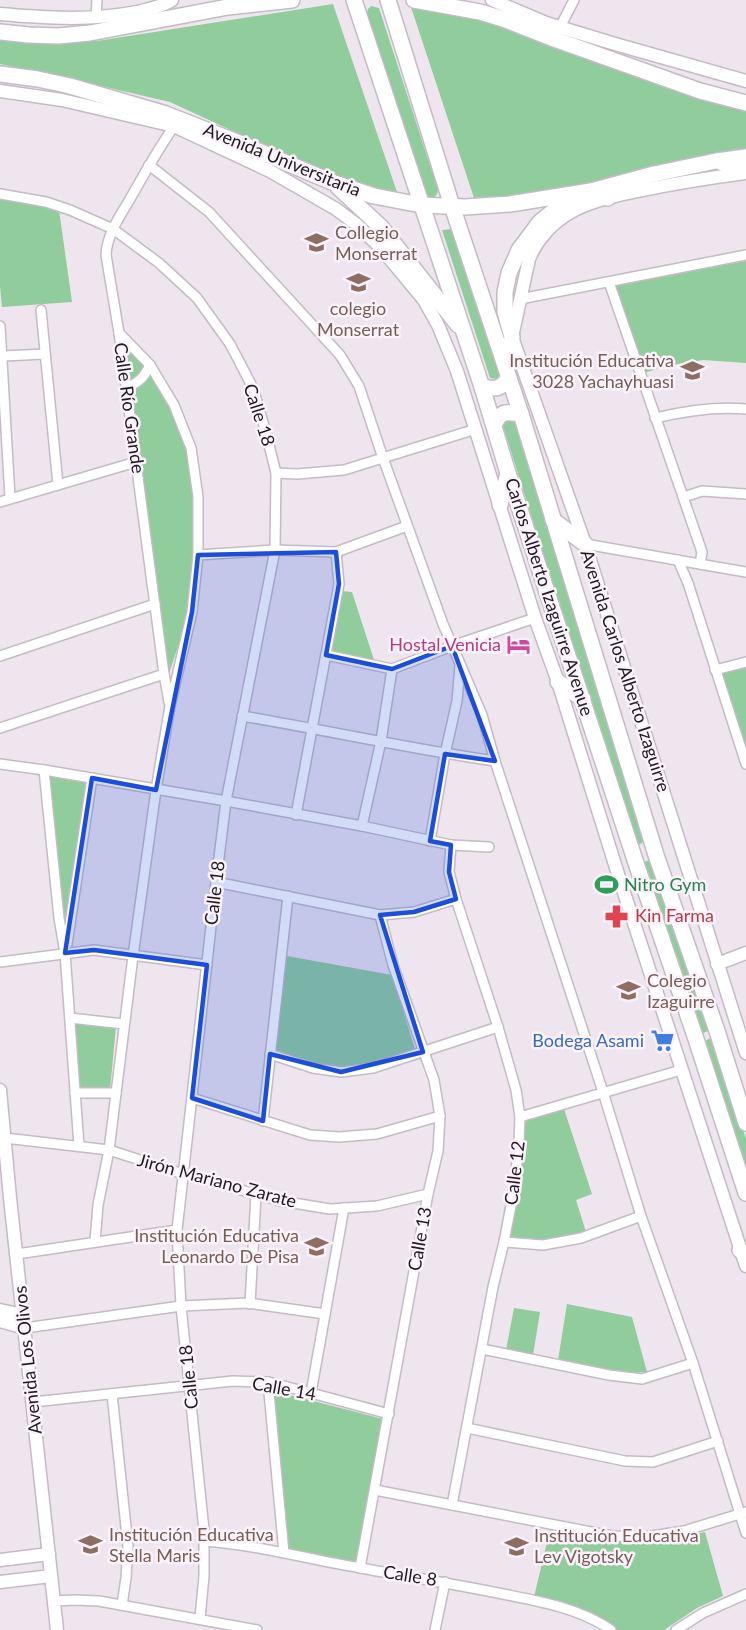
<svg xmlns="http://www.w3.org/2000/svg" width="746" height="1630" viewBox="0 0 746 1630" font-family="Lato,sans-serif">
	<rect width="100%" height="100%" fill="#eee5ee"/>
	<g fill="#91cc9d">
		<path d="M333 4 398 195 343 182 170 102 84 82 0 64V38L97 41Z"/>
		<path d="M410 4 478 17 746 108V153C656 167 566 191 475 201Z"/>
		<path d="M371 6 379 8 438 190 437 194 434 198 429 197 426 194 367 13 368 9Z"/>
		<path d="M0 198 59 210 72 302 2 307 0 286Z"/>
		<path d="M452 229 501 373 497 379 490 378 442 230Z"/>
		<path d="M746 261V363L703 360 666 366 644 373 615 285Z"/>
		<path d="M123 345 150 372 172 408 187 454 193 496V555L188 611 182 635 168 676Z"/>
		<path d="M508 420 515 421 648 842H643L636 847 503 426 504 423Z"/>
		<path d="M342 591 352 592 374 660 330 652Z"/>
		<path d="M746 666V750L722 674Z"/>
		<path d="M47 774 89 781 68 918 61 915Z"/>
		<path d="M650 860 711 1030 700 1034 642 865 644 862Z"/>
		<path d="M287 956 392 975 415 1049C389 1057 361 1069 333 1067 313 1066 294 1058 275 1052Z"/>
		<path d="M74 1021 116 1026 110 1090 80 1089Z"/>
		<path d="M713 1037 746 1139V1174L703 1042Z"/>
		<path d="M564 1109 592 1194 576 1200 586 1232 552 1240 509 1239 524 1120Z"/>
		<path d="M567 1304 632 1317 647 1372 628 1373 558 1360Z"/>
		<path d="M514 1308 540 1312 533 1355 506 1350Z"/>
		<path d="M271 1390 383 1419 356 1563 287 1550Z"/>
		<path d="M550 1530C579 1535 609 1542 639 1542 662 1542 683 1537 705 1532L723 1596 697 1608 664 1630H617L605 1622 534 1597Z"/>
	</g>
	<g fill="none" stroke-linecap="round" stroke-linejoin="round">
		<defs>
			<g id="minor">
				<path d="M96 17 97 0"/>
				<path d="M557 33 574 0"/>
				<path d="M149 165 209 212 340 355 359 386 383 458 443 624 482 715 495 761 603 1092 641 1216 693 1363 746 1533"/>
				<path d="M0 194 46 202 70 210 113 229 159 263 197 298 230 344 253 388 266 433 276 473 275 550 226 801 216 882 177 1230 181 1306 204 1530V1576L200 1618"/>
				<path d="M609 282 702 552 700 564"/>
				<path d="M520 299 746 255"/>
				<path d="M41 310 58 485"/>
				<path d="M0 326 10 498"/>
				<path d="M3 356 45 354"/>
				<path d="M126 388C139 382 144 378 150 365"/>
				<path d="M655 418C684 411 716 406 746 409"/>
				<path d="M276 473 297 474 344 470 476 429"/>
				<path d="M684 497 702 491 746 494"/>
				<path d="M0 502 136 462"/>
				<path d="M585 544 746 572"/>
				<path d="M198 555 275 550 336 552 407 526"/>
				<path d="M678 560 688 583 746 764"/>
				<path d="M326 655 392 669 452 646 535 618"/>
				<path d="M0 656 155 604"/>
				<path d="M715 670 746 662"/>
				<path d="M169 702 164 674 119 333 106 255C107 234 120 216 130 199 144 174 158 150 174 126"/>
				<path d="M242 716C326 730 410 749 495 761"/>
				<path d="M0 728 164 674"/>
				<path d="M0 764 44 770 226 801 362 826 451 845 489 847"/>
				<path d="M44 770 59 918 65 953 79 1146"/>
				<path d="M296 815 339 584 336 552"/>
				<path d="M362 826 381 741 392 669"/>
				<path d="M430 841 445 754 457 701 460 666"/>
				<path d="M451 845 449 872 456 899 498 1027 516 1090 520 1117 519 1142 514 1190 504 1242 493 1287 452 1505"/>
				<path d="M216 882 380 915 414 912 456 899"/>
				<path d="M67 944 92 778"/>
				<path d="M0 962 94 950 207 965"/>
				<path d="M70 1018 124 1024"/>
				<path d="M270 1054 313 1068 341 1072 373 1068 498 1027"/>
				<path d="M75 1093H116"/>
				<path d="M192 1098 310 1135 339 1137 377 1134 440 1116"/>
				<path d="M520 1117 681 1070"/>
				<path d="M263 1121 288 896"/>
				<path d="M5 1138 109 1150 183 1174 281 1201 330 1209 377 1206 428 1194"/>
				<path d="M95 1242 98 1205 109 1150 133 956 156 790 170 706 192 612 198 555V497L191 448 174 405 150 365 119 333"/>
				<path d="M504 1242 543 1245 581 1238 641 1216"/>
				<path d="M17 1254 177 1230"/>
				<path d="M250 1304 256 1195"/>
				<path d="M25 1328 181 1306 248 1303 325 1314"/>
				<path d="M482 1349 609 1375 642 1379 693 1363"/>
				<path d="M268 1382 284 1553"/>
				<path d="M311 1393 344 1208"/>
				<path d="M112 1394 128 1546 126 1578 122 1605"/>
				<path d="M33 1402 233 1381 268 1382 311 1393 389 1414"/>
				<path d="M467 1428 625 1461 653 1462 718 1441"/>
				<path d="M375 1490 612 1536 645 1537 684 1531 746 1512"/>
				<path d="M204 1541C257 1545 308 1559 361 1568 410 1577 459 1585 508 1595 543 1602 581 1609 611 1630"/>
				<path d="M360 1568 428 1194 438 1151 440 1116 434 1080 393 965 380 915"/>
				<path d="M54 1601 75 1600 99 1601 257 1630"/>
				<path d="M435 1630 445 1582"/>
				<path d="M676 1630 703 1613 746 1594"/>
			</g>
			<g id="tertiary">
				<path d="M492 0 546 23 615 44 746 81"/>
				<path d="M0 14C46 18 91 21 137 12 149 9 162 7 172 0"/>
				<path d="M0 91 62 100 174 126 270 171 336 209 356 224 380 247 424 300 438 325 457 371 535 618 558 682 617 871 746 1266"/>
				<path d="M746 173C707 178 671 184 633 192 614 196 588 202 571 212 553 222 537 239 529 259L512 337 585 544 746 1053"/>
				<path d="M717 964 746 953"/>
				<path d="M0 1090 10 1198 57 1630"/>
				<path d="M0 1310 23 1315"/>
				<path d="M0 1321 25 1328"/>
				<path d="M0 1560 49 1554"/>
				<path d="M0 1582 51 1576"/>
			</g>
			<g id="primary">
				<path d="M354 0 482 387 508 473 636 863 696 1039 746 1193"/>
				<path d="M388 0 452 206 521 414 656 855 717 1031 746 1123"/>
				<path d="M414 0 480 12 503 19 554 39 700 91 746 103"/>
				<path d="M0 32 29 35 58 36 90 33 228 7 292 0"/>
				<path d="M0 74 38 79 70 86 166 114 242 144 334 183 374 196 421 205 465 207 510 204 591 191 654 174 716 161 746 157"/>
				<path d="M722 163 746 171"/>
				<path d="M338 187 381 227 458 325"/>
				<path d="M508 365 512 337 505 312V292L509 273 519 250 540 222 562 204 591 191 608 198"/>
				<path d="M482 387C496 389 500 390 509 378"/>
				<path d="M494 425C501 410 506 412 521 414"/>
				<path d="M500 505 508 473"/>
				<path d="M553 520 585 544"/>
				<path d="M558 682 583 699"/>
				<path d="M740 1250 746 1255"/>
			</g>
		</defs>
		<use href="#minor" stroke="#c4bbc4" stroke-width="12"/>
		<use href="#tertiary" stroke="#c4bbc4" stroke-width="15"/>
		<use href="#primary" stroke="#c4bbc4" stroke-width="18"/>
		<use href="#minor" stroke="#fff" stroke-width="9"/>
		<use href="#tertiary" stroke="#fff" stroke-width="12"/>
		<use href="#primary" stroke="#fff" stroke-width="15"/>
	</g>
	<path fill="#1d4ed8" fill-opacity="0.2" stroke="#1d4ed8" stroke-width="4.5" stroke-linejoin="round" d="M336 552 339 584 326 655 392 669 452 646 495 761 445 754 430 841 451 845 449 872 456 899 414 912 380 915 423 1052 341 1072 270 1054 263 1121 192 1098 207 965 94 950 65 953 92 778 156 790 192 612 198 555Z"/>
	<defs>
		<symbol id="university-bare" viewBox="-9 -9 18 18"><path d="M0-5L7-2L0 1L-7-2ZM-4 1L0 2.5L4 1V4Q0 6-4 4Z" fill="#8d6e63" stroke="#fbf2fb" stroke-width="2.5" paint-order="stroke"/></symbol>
		<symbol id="school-bare" viewBox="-9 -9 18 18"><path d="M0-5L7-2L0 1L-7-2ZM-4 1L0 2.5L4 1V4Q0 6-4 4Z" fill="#8d6e63" stroke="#fbf2fb" stroke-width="2.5" paint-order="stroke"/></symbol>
		<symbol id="hotel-bare" viewBox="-9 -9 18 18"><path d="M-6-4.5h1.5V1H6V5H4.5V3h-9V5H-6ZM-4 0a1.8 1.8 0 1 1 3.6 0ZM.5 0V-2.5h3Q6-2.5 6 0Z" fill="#d1479c" stroke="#fbf2fb" stroke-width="2.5" paint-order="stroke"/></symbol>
		<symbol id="stadium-bare" viewBox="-9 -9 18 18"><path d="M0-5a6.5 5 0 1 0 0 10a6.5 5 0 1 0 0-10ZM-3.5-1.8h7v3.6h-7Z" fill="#2e9e5b" stroke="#fbf2fb" stroke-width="2.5" paint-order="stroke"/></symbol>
		<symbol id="pharmacy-bare" viewBox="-9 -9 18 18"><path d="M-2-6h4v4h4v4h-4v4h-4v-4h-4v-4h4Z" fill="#e0444e" stroke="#fbf2fb" stroke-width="2.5" paint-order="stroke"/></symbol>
		<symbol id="supermarket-bare" viewBox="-9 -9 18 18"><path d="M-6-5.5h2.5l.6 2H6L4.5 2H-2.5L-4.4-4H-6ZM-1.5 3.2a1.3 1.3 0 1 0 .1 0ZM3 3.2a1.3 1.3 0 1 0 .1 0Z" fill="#3f7fe0" stroke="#fbf2fb" stroke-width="2.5" paint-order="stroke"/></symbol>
	</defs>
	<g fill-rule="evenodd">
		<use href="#university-bare" x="300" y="226" width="33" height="33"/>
		<use href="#school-bare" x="342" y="266" width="33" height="33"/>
		<use href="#school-bare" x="676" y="354" width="33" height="33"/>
		<use href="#hotel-bare" x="502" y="628" width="33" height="33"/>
		<use href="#stadium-bare" x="590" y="868" width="33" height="33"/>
		<use href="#pharmacy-bare" x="600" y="900" width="33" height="33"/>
		<use href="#school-bare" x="612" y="974" width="33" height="33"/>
		<use href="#supermarket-bare" x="646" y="1024" width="33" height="33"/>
		<use href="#school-bare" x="300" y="1230" width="33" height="33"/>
		<use href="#school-bare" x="74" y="1528" width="33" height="33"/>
		<use href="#school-bare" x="500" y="1530" width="33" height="33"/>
	</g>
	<g text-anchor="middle" stroke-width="5" stroke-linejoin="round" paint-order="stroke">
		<g font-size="18" fill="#1f1c1f" stroke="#fbf2fb">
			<text transform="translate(282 160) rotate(22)" y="6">Avenida Universitaria</text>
			<text transform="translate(129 408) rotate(82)" y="6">Calle Río Grande</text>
			<text transform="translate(259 415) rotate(72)" y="6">Calle 18</text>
			<text transform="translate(549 597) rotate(72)" y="6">Carlos Alberto Izaguirre Avenue</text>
			<text transform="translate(625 671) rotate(72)" y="6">Avenida Carlos Alberto Izaguirre</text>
			<text transform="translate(215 893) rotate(-83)" y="6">Calle 18</text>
			<text transform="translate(515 1173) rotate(-83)" y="6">Calle 12</text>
			<text transform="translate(217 1181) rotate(15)" y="6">Jirón Mariano Zarate</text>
			<text transform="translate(420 1239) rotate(-80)" y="6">Calle 13</text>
			<text transform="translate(28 1360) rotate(-96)" y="6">Avenida Los Olivos</text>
			<text transform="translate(189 1377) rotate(-96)" y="6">Calle 18</text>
			<text transform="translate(284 1389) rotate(10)" y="6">Calle 14</text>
			<text transform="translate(410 1576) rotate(9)" y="6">Calle 8</text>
		</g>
		<g font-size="18" fill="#785e54" stroke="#fbf2fb" text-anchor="start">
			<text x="335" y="239">Collegio<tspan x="335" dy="21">Monserrat</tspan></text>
			<text x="358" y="315" text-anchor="middle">colegio<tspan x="358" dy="21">Monserrat</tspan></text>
			<text x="674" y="367" text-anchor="end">Institución Educativa<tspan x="674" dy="21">3028 Yachayhuasi</tspan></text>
			<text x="647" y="987">Colegio<tspan x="647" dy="21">Izaguirre</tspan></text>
			<text x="299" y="1242" text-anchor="end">Institución Educativa<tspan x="299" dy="21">Leonardo De Pisa</tspan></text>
			<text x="109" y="1541">Institución Educativa<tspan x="109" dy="21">Stella Maris</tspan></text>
			<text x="534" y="1542">Institución Educativa<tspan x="534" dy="21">Lev Vigotsky</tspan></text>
		</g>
		<g font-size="18" fill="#b23c85" stroke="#fbf2fb" text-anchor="end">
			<text x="501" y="651">Hostal Venicia</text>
		</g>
		<g font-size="18" fill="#27864d" stroke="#fbf2fb" text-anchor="start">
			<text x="624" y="891">Nitro Gym</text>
		</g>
		<g font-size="18" fill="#be3a42" stroke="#fbf2fb" text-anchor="start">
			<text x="635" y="922">Kin Farma</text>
		</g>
		<g font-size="18" fill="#366cbe" stroke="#fbf2fb" text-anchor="end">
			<text x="644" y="1047">Bodega Asami</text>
		</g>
	</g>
</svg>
